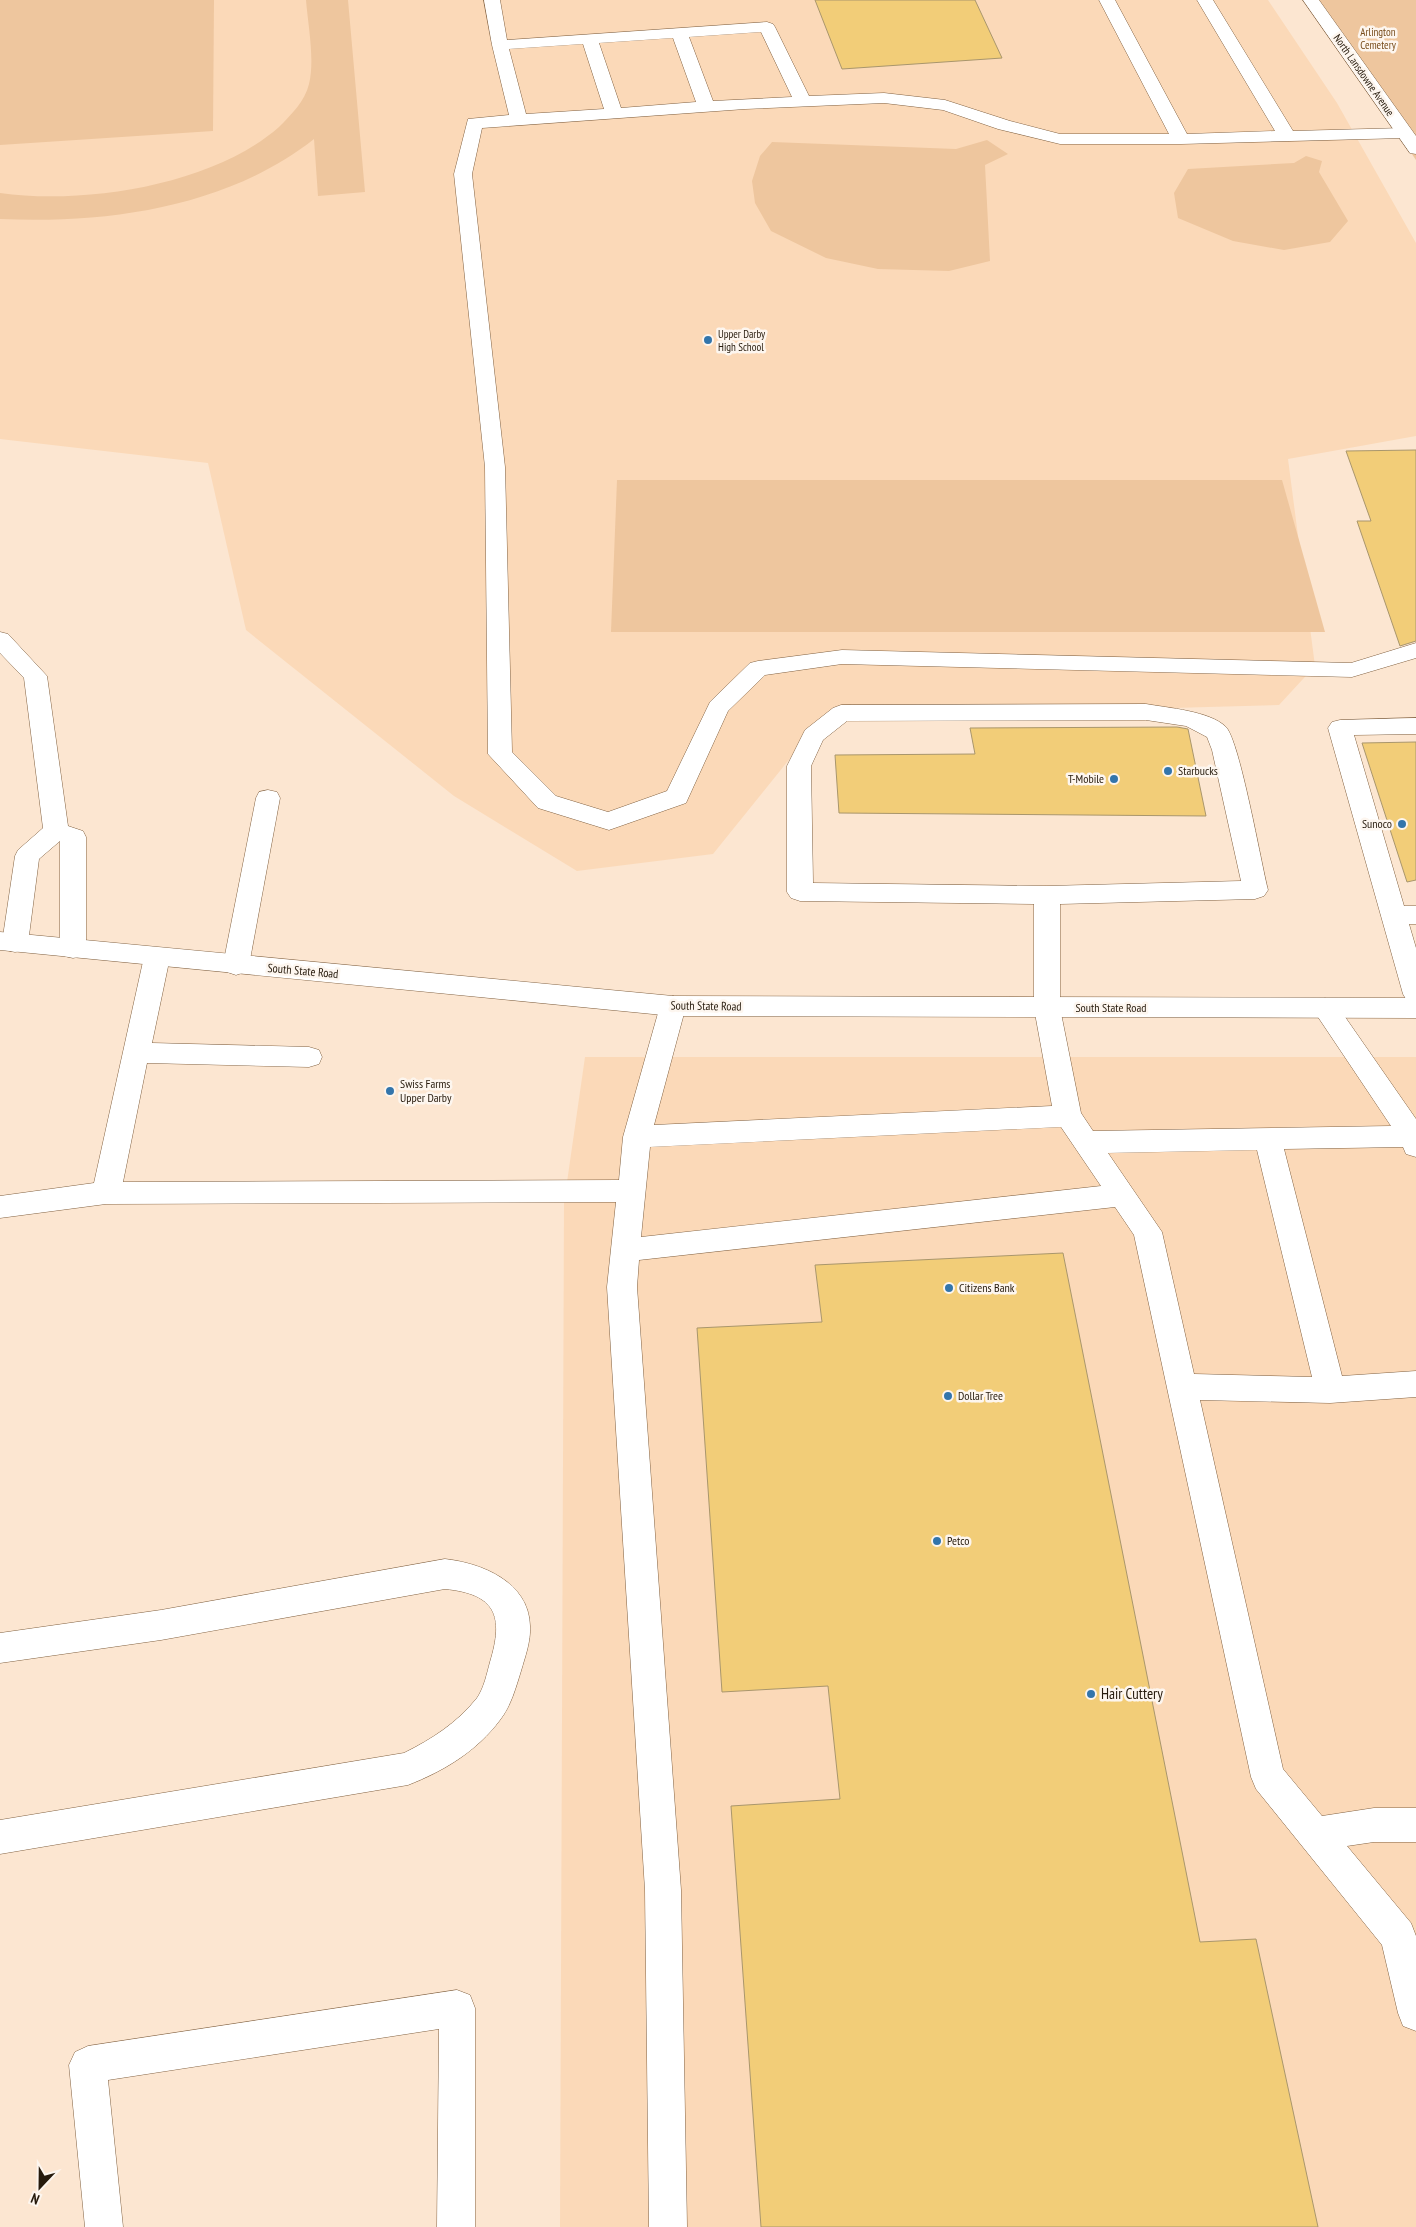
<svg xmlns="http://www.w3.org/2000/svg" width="1416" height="2227" viewBox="0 0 1416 2227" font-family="'PT Sans Narrow',sans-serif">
	<rect width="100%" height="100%" fill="#fce6d1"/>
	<g fill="#fbd9b8">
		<path d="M0 0H1268L1337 103 1416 243V436L1288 459 1315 666 1279 705 1099 710 921 704 825 715 713 854 577 871 454 796 246 630 208 463 0 439Z"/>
		<path d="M585 1057H1416V2227H560L564 1203Z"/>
	</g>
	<g fill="#eec69e">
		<path d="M0 0H214L213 131 0 145Z"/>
		<path d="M306 0H348L365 192 318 196 314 139C228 207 107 224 0 219V193C85 205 213 185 279 127 291 115 305 101 309 84 315 60 308 25 306 0Z"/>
		<path d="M1307 0H1416V160Z"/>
		<path d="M987 140 1008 154 985 165 990 261 949 271 878 269 826 258 771 231 755 203 752 181 760 156 772 142 956 149Z"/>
		<path d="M1306 156 1322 161 1319 172 1348 221 1330 242 1284 250 1233 241 1178 218 1174 193 1188 169 1294 163Z"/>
		<path d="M617 480H1282L1325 632H611Z"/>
	</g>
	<g fill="#f2cd78" stroke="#a9966c">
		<path d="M815 0H975L1002 58 842 69Z"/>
		<path d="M1416 450V641L1400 646 1357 521H1371L1346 451Z"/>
		<path d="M1177 727 1188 729 1206 816 839 813 835 755 975 754 970 728Z"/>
		<path d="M1416 742V880L1407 882 1362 743Z"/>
		<path d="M1063 1253 1200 1942 1256 1939 1318 2227H761L731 1806 840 1799 828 1686 722 1692 697 1328 822 1322 815 1265Z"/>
	</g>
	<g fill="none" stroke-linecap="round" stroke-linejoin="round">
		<defs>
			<g id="minor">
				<path d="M484 0H500L507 40 767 22 773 24 775 27 809 96 884 93 945 100 1010 121 1060 134H1169L1099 0H1115L1187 134 1275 131 1197 0H1213L1293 131 1404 128 1410 129 1413 133 1410 137 1404 138 1181 144H1060L998 129 943 110 884 103 745 109 482 128 472 174 505 467 512 752 556 796 608 812 667 791 710 702 750 663 758 661 842 650 1351 663 1416 643V658L1352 677 842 664 765 675 728 711 686 803 609 830 538 808 488 754 485 467 454 174 468 119 509 115 492 45ZM761 32 792 97 713 101 689 37ZM673 38 696 102 621 108 599 43ZM583 44 604 109 526 114 509 49Z"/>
				<path d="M0 632 8 634 47 676 68 826 83 831 86 837V949L82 956 73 958 64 956 60 949V841L39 859 28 943 24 950 15 952 6 950 2 943 15 856 18 850 43 828 24 678 0 653Z"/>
				<path d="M1146 704C1168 708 1210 711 1226 727 1240 742 1261 863 1268 890L1264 896 1255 899 1060 904V1008L1081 1113 1093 1131 1391 1126 1312 1008 1316 1001 1325 998 1334 1001 1416 1119V1157L1406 1154 1403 1147 1284 1149 1342 1376 1416 1371V1397L1330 1403 1200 1400 1283 1769 1322 1816 1374 1808H1416V1842H1374L1347 1846 1411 1923 1416 1936V2031L1403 2026 1398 2013 1382 1945 1256 1789 1251 1777 1134 1235 1115 1207 639 1260 637 1287 681 1890 687 2227H649L645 1890 607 1287 616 1202 106 1204 0 1218V1196L94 1183 144 957 148 950 157 948 166 950 170 957 152 1043 309 1047 319 1050 322 1057 319 1064 309 1067 147 1063 123 1182 619 1180 623 1137 660 1006 664 999 673 996 682 999 686 1006 654 1125 1052 1106 1034 1008V904L800 901 791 898 787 892V766L805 730 833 708 841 705ZM1146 720 1186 726 1207 737 1212 750 1241 881 1047 886 813 883 811 766 823 740 847 721ZM1061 1127 1101 1186 641 1237 650 1147ZM1257 1150 1312 1377 1194 1374 1162 1232 1108 1153Z"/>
				<path d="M1416 718V734L1354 735 1404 906H1416V924H1409L1416 948V1004L1407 1001 1403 994 1328 728 1332 722 1340 720Z"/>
				<path d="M268 790 277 792 280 798 249 965 245 972 236 975 227 972 223 965 256 798 259 792Z"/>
				<path d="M445 1559C482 1563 529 1582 530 1626 531 1641 525 1657 521 1671 516 1687 511 1706 500 1720 477 1751 444 1771 408 1785L0 1854V1820L404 1753C432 1739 457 1723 477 1698 484 1688 487 1673 490 1662 504 1616 496 1594 445 1589L161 1640 0 1663V1633L161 1610Z"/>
				<path d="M457 1990 470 1995 475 2008V2227H437L439 2029 108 2080 123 2227H85L69 2065 75 2052 88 2046Z"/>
			</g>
			<g id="major">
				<path d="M1303 0H1319L1416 136V154L1410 153Z"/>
				<path d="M0 932 673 996 1416 998V1018L673 1016 0 950Z"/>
			</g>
		</defs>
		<use href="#minor" stroke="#826242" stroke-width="1"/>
		<use href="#major" stroke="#826242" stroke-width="1"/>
		<use href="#minor" fill="#fff" fill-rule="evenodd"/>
		<use href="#major" fill="#fff" fill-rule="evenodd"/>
	</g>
	<g fill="#3375ab" stroke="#fdf6ef" stroke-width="2">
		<circle cx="708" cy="340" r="5"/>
		<circle cx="1168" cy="771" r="5"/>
		<circle cx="1114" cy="779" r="5"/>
		<circle cx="1402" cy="824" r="5"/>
		<circle cx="390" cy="1091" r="5"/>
		<circle cx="949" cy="1288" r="5"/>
		<circle cx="948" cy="1396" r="5"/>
		<circle cx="937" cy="1541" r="5"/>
		<circle cx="1091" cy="1694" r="5"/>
	</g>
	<g text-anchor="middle" stroke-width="5" stroke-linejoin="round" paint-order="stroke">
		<g font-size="11" fill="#784d1c" stroke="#fdf6ef">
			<text x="1378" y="36">Arlington<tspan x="1378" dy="13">Cemetery</tspan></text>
		</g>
		<g font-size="11" fill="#261a0c" stroke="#fdf6ef">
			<text transform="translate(1364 75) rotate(55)" y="4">North Lansdowne Avenue</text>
		</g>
		<g font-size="11" fill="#261a0c" stroke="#fdf6ef" text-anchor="start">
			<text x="718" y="338">Upper Darby<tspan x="718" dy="13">High School</tspan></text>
		</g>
		<g font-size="12" fill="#261a0c" stroke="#fdf6ef" text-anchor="start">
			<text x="1178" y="775">Starbucks</text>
			<text x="1104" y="783" text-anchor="end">T-Mobile</text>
			<text x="1392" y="828" text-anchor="end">Sunoco</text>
			<text x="400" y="1088">Swiss Farms<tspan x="400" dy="14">Upper Darby</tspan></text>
			<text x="959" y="1292">Citizens Bank</text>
			<text x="958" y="1400">Dollar Tree</text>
			<text x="947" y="1545">Petco</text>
		</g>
		<g font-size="12" fill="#261a0c" stroke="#fdf6ef">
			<text transform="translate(303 971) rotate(5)" y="4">South State Road</text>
			<text transform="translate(706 1006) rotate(1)" y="4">South State Road</text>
			<text x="1111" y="1012">South State Road</text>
		</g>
		<g font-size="15" fill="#261a0c" stroke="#fdf6ef" text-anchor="start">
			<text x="1101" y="1699">Hair Cuttery</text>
		</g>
	</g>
	<g transform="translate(40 2187) rotate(202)" stroke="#fdf6ef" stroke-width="4" paint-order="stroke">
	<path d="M0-4L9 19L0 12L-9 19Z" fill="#261a0c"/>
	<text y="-8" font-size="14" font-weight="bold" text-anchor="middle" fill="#261a0c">N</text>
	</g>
</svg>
